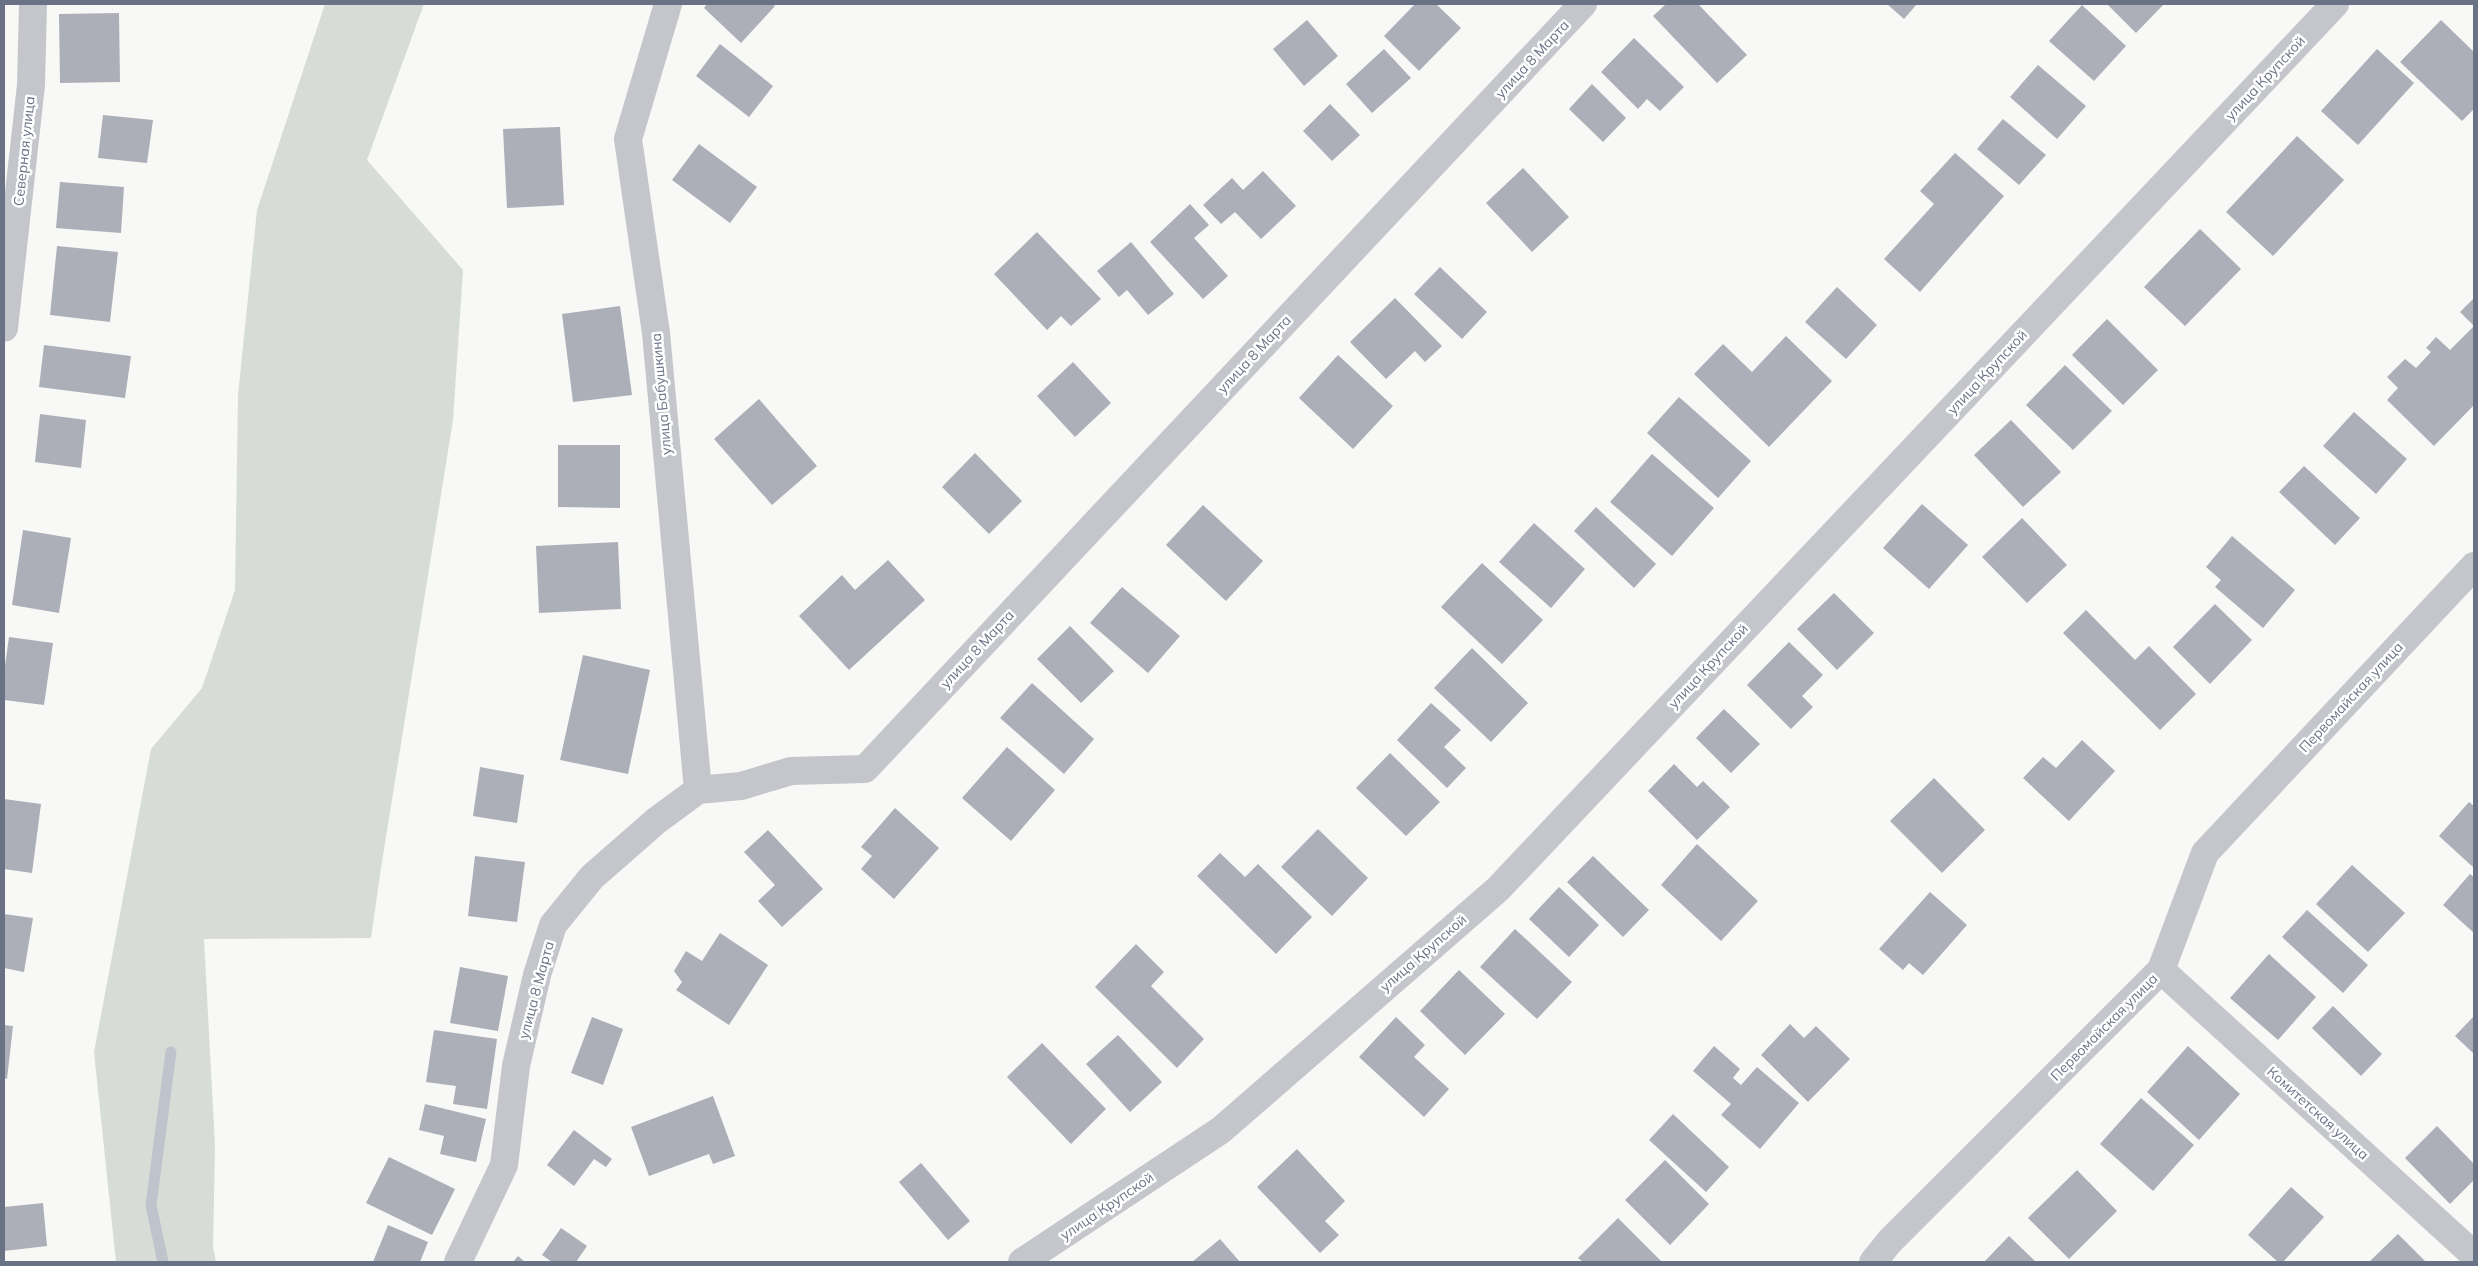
<svg xmlns="http://www.w3.org/2000/svg" width="2478" height="1266" viewBox="0 0 2478 1266" font-family="Mulish,sans-serif">
	<rect width="100%" height="100%" fill="#f8f8f6"/>
	<path fill="#d7ddd6" d="M325 4H424L367 160 463 270 453 420 381 868 371 938 204 939 215 1146 213 1247 216 1262H116L94 1052 151 749 202 688 235 590 238 395 257 210Z"/>
	<g fill="none" stroke-linecap="round" stroke-linejoin="round">
		<path stroke="#bfc4cc" stroke-width="11" d="M163 1262 151 1205 171 1052"/>
	</g>
	<g fill="#acafb8">
		<path d="M707 4H772L775 6 741 43 704 8Z"/>
		<path d="M1415 4H1436L1461 28 1419 71 1384 36Z"/>
		<path d="M1666 4H1698L1747 55 1717 83 1653 16Z"/>
		<path d="M1887 4H1917L1904 19Z"/>
		<path d="M2107 4H2164L2136 33Z"/>
		<path d="M2082 5 2126 46 2094 81 2049 41Z"/>
		<path d="M119 13 120 82 60 83 59 14Z"/>
		<path d="M1307 20 1338 56 1304 86 1273 49Z"/>
		<path d="M2441 20 2474 52V109L2462 121 2400 62Z"/>
		<path d="M1634 38 1684 87 1660 111 1647 99 1638 109 1601 72Z"/>
		<path d="M720 44 773 86 749 117 696 76Z"/>
		<path d="M1384 49 1411 78 1372 113 1346 84Z"/>
		<path d="M2377 49 2414 83 2358 145 2321 111Z"/>
		<path d="M2038 65 2086 106 2057 139 2010 97Z"/>
		<path d="M1592 84 1626 118 1603 142 1569 109Z"/>
		<path d="M1330 104 1360 135 1332 161 1303 131Z"/>
		<path d="M103 115 153 120 147 163 98 158Z"/>
		<path d="M2003 119 2046 155 2019 185 1977 149Z"/>
		<path d="M560 127 564 205 507 208 503 129Z"/>
		<path d="M2297 136 2344 180 2273 256 2226 212Z"/>
		<path d="M699 144 757 187 730 223 672 180Z"/>
		<path d="M1955 153 2004 196 1920 292 1884 259 1934 204 1920 191Z"/>
		<path d="M1523 168 1569 217 1532 252 1486 203Z"/>
		<path d="M1263 171 1296 206 1261 239 1235 212 1221 224 1203 205 1232 178 1243 190Z"/>
		<path d="M60 182 124 187 121 233 56 228Z"/>
		<path d="M1190 204 1209 225 1194 238 1228 276 1203 299 1150 242Z"/>
		<path d="M2200 229 2241 269 2185 326 2144 287Z"/>
		<path d="M1037 232 1101 299 1071 326 1061 316 1047 330 994 274Z"/>
		<path d="M1131 242 1174 294 1148 315 1127 290 1119 297 1097 271Z"/>
		<path d="M57 246 118 252 110 322 50 315Z"/>
		<path d="M1440 267 1487 312 1462 339 1414 294Z"/>
		<path d="M1837 287 1877 325 1846 359 1805 322Z"/>
		<path d="M1395 298 1442 346 1425 362 1415 351 1386 379 1350 342Z"/>
		<path d="M2474 298V405L2434 446 2387 400 2398 388 2387 377 2405 359 2416 368 2431 352 2426 348 2436 337 2450 350 2474 326 2460 312Z"/>
		<path d="M620 306 632 395 573 402 562 314Z"/>
		<path d="M2107 319 2158 370 2123 405 2072 355Z"/>
		<path d="M1786 336 1832 381 1769 447 1694 374 1723 344 1752 372Z"/>
		<path d="M44 345 131 356 125 398 39 387Z"/>
		<path d="M1338 355 1393 406 1353 449 1299 398Z"/>
		<path d="M1073 362 1111 403 1075 437 1037 396Z"/>
		<path d="M2065 365 2112 411 2073 450 2026 405Z"/>
		<path d="M1679 397 1751 461 1718 498 1647 433Z"/>
		<path d="M759 399 817 466 772 505 714 439Z"/>
		<path d="M2354 412 2407 459 2376 494 2323 446Z"/>
		<path d="M40 414 86 420 81 468 35 462Z"/>
		<path d="M2011 420 2061 472 2023 507 1974 455Z"/>
		<path d="M558 445H620V508L558 507Z"/>
		<path d="M975 453 1022 501 989 534 942 487Z"/>
		<path d="M1652 454 1714 508 1672 556 1610 502Z"/>
		<path d="M2304 466 2360 518 2335 545 2279 492Z"/>
		<path d="M1922 504 1968 545 1929 589 1883 548Z"/>
		<path d="M1203 505 1263 561 1226 601 1166 545Z"/>
		<path d="M1596 507 1656 564 1634 588 1574 531Z"/>
		<path d="M2022 518 2067 565 2027 603 1982 557Z"/>
		<path d="M1534 523 1585 569 1551 608 1499 562Z"/>
		<path d="M23 530 71 538 59 613 12 605Z"/>
		<path d="M2232 536 2295 590 2263 628 2215 587 2221 580 2206 567Z"/>
		<path d="M618 542 621 609 539 613 536 546Z"/>
		<path d="M888 560 925 600 849 670 799 616 842 575 855 590Z"/>
		<path d="M1482 563 1543 620 1502 664 1441 607Z"/>
		<path d="M1122 587 1180 636 1148 673 1090 623Z"/>
		<path d="M1834 593 1874 633 1837 670 1797 629Z"/>
		<path d="M2215 604 2252 640 2210 684 2173 647Z"/>
		<path d="M2086 610 2135 660 2149 646 2196 694 2160 730 2063 633Z"/>
		<path d="M1070 626 1114 671 1081 703 1037 659Z"/>
		<path d="M9 637 53 643 44 705 4 700V673Z"/>
		<path d="M1789 642 1823 675 1802 696 1813 707 1791 729 1747 685Z"/>
		<path d="M1472 648 1528 703 1491 742 1434 688Z"/>
		<path d="M583 655 650 670 628 774 560 760Z"/>
		<path d="M1032 683 1094 739 1064 774 1000 718Z"/>
		<path d="M1431 703 1461 730 1444 747 1466 768 1447 788 1397 740Z"/>
		<path d="M1724 709 1760 744 1731 773 1696 738Z"/>
		<path d="M2082 740 2115 771 2069 821 2023 778 2043 757 2056 768Z"/>
		<path d="M1007 747 1055 790 1011 841 962 798Z"/>
		<path d="M1390 753 1440 802 1406 836 1356 788Z"/>
		<path d="M1674 764 1697 787 1703 781 1730 807 1697 840 1648 791Z"/>
		<path d="M480 767 524 775 517 823 473 816Z"/>
		<path d="M1934 778 1985 830 1942 873 1890 821Z"/>
		<path d="M4 799 41 804 32 873 4 869Z"/>
		<path d="M2469 802 2474 806V868L2439 836Z"/>
		<path d="M895 808 939 848 894 899 861 869 872 856 861 847Z"/>
		<path d="M1318 829 1368 878 1332 916 1281 867Z"/>
		<path d="M768 830 823 889 782 927 758 901 775 885 744 852Z"/>
		<path d="M1697 844 1758 901 1721 941 1661 885Z"/>
		<path d="M1220 853 1245 877 1258 864 1312 917 1276 954 1197 876Z"/>
		<path d="M475 856 525 862 517 922 468 916Z"/>
		<path d="M1593 856 1649 910 1623 937 1567 882Z"/>
		<path d="M2352 865 2405 913 2368 952 2316 904Z"/>
		<path d="M2470 874 2474 877V933L2443 905Z"/>
		<path d="M1559 887 1599 925 1569 957 1529 919Z"/>
		<path d="M1930 892 1967 925 1923 975 1909 963 1903 970 1879 949Z"/>
		<path d="M2307 910 2368 965 2343 993 2282 937Z"/>
		<path d="M4 914 33 918 24 972 4 968Z"/>
		<path d="M1515 929 1572 982 1537 1019 1480 967Z"/>
		<path d="M720 933 768 965 729 1025 676 990 682 982 674 971 686 951 702 961Z"/>
		<path d="M1136 944 1164 972 1151 986 1204 1039 1177 1068 1095 987Z"/>
		<path d="M2269 954 2316 997 2278 1040 2230 998Z"/>
		<path d="M460 967 508 976 498 1031 450 1023Z"/>
		<path d="M1459 970 1505 1014 1465 1055 1420 1011Z"/>
		<path d="M2333 1006 2382 1054 2361 1076 2312 1028Z"/>
		<path d="M2474 1016V1054L2455 1036Z"/>
		<path d="M592 1017 623 1029 603 1085 571 1073Z"/>
		<path d="M1396 1017 1425 1045 1414 1057 1449 1089 1424 1117 1359 1057Z"/>
		<path d="M1790 1024 1804 1038 1816 1026 1850 1059 1808 1102 1761 1055Z"/>
		<path d="M4 1025 13 1026 7 1079 4 1078Z"/>
		<path d="M434 1030 497 1039 487 1109 453 1104 456 1086 426 1082Z"/>
		<path d="M1118 1035 1162 1082 1130 1112 1086 1064Z"/>
		<path d="M1042 1043 1106 1109 1071 1144 1007 1077Z"/>
		<path d="M1714 1046 1740 1069 1733 1078 1741 1085 1757 1067 1799 1103 1760 1149 1721 1115 1731 1104 1693 1071Z"/>
		<path d="M2188 1046 2240 1094 2199 1140 2147 1092Z"/>
		<path d="M713 1096 735 1156 713 1164 709 1154 649 1176 631 1127Z"/>
		<path d="M2141 1098 2194 1145 2153 1191 2100 1144Z"/>
		<path d="M425 1104 486 1119 476 1162 440 1154 444 1136 419 1130Z"/>
		<path d="M1673 1114 1729 1167 1706 1192 1649 1140Z"/>
		<path d="M2437 1126 2474 1164V1180L2450 1204 2405 1158Z"/>
		<path d="M574 1130 612 1159 606 1167 594 1159 574 1186 547 1165Z"/>
		<path d="M1297 1149 1345 1201 1325 1221 1339 1235 1320 1253 1257 1187Z"/>
		<path d="M389 1157 455 1189 432 1235 366 1203Z"/>
		<path d="M1665 1160 1709 1204 1670 1245 1625 1200Z"/>
		<path d="M921 1163 970 1221 948 1240 899 1182Z"/>
		<path d="M2077 1170 2117 1211 2069 1259 2028 1218Z"/>
		<path d="M2291 1187 2324 1217 2283 1262H2278L2248 1235Z"/>
		<path d="M43 1203 47 1246 4 1251V1207Z"/>
		<path d="M1618 1218 1661 1261 1660 1262H1583L1578 1258Z"/>
		<path d="M388 1225 428 1242 420 1262H373Z"/>
		<path d="M561 1228 587 1246 576 1262H552L542 1255Z"/>
		<path d="M2398 1234 2426 1262H2369Z"/>
		<path d="M2009 1236 2036 1262H1984Z"/>
		<path d="M1220 1239 1240 1262H1192Z"/>
		<path d="M518 1256 525 1262H513Z"/>
	</g>
	<g fill="none" stroke-linecap="round" stroke-linejoin="round">
		<g stroke="#c4c6cb" stroke-width="28">
			<path d="M668 4 628 139 656 333 698 790"/>
			<path d="M4 328 31 85 33 4"/>
			<path d="M2161 970 2474 1255"/>
			<path d="M458 1262 504 1165 516 1066 537 975 553 925 592 877 656 821 698 790 741 786 791 771 865 769 1583 4"/>
			<path d="M1022 1262 1221 1130 1498 889 2335 4"/>
			<path d="M1873 1262 1890 1241 2161 970 2205 853 2474 566"/>
		</g>
	</g>
	<g text-anchor="middle" stroke-width="5" stroke-linejoin="round" paint-order="stroke">
		<g font-size="14" fill="#6a7285" stroke="#fff">
			<text transform="translate(1532 59) rotate(-47)" y="5">улица 8 Марта</text>
			<text transform="translate(2265 78) rotate(-47)" y="5">улица Крупской</text>
			<text transform="translate(24 151) rotate(-84)" y="5">Северная улица</text>
			<text transform="translate(1254 354) rotate(-47)" y="5">улица 8 Марта</text>
			<text transform="translate(1987 372) rotate(-47)" y="5">улица Крупской</text>
			<text transform="translate(661 394) rotate(-95)" y="5">улица Бабушкина</text>
			<text transform="translate(977 649) rotate(-47)" y="5">улица 8 Марта</text>
			<text transform="translate(1708 666) rotate(-47)" y="5">улица Крупской</text>
			<text transform="translate(2351 697) rotate(-47)" y="5">Первомайская улица</text>
			<text transform="translate(1423 953) rotate(-41)" y="5">улица Крупской</text>
			<text transform="translate(536 990) rotate(-75)" y="5">улица 8 Марта</text>
			<text transform="translate(2104 1027) rotate(-45)" y="5">Первомайская улица</text>
			<text transform="translate(2318 1113) rotate(42)" y="5">Комитетская улица</text>
			<text transform="translate(1107 1206) rotate(-34)" y="5">улица Крупской</text>
		</g>
	</g>
	<rect width="2478" height="1266" fill="none" stroke="#6a7285" stroke-width="10"/>
</svg>
